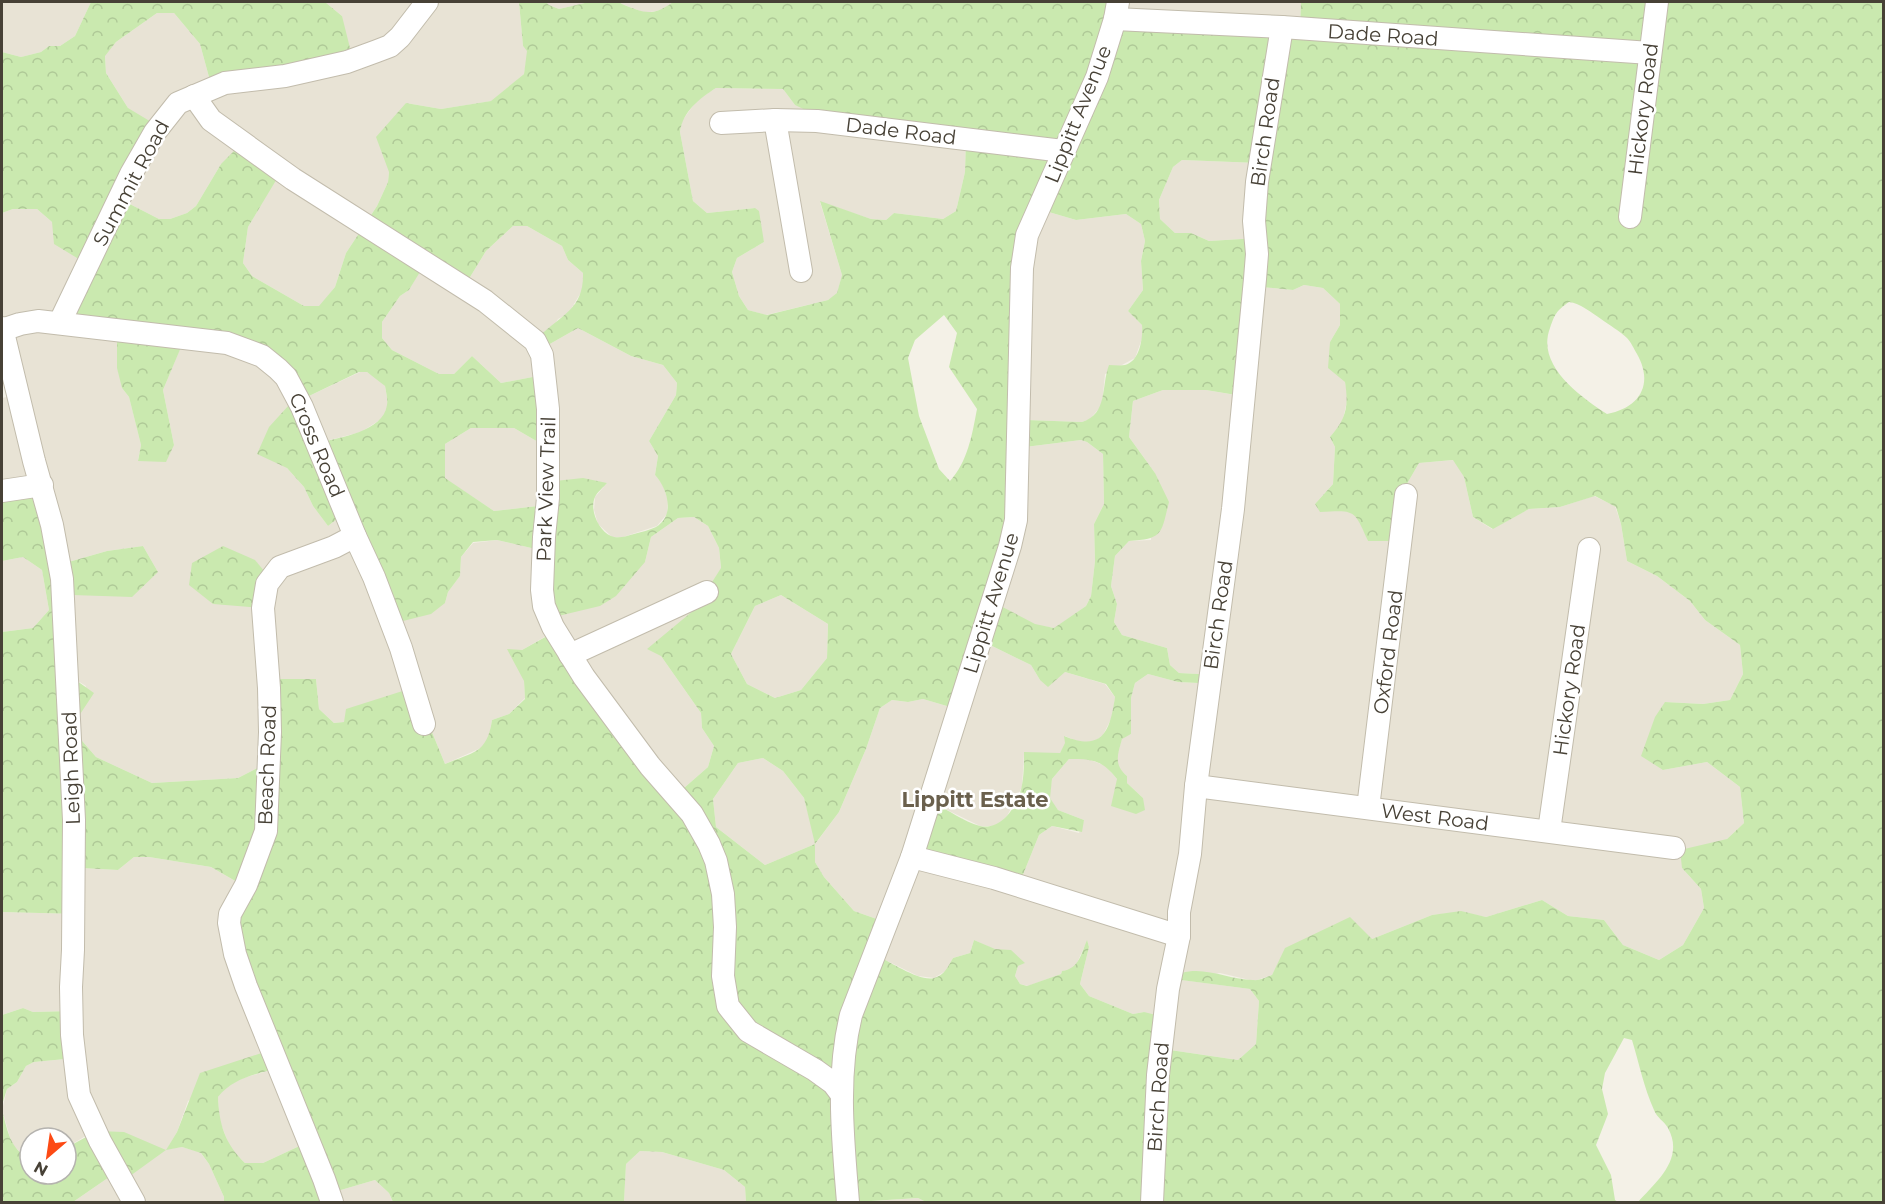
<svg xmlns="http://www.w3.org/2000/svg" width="1885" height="1204" viewBox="0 0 1885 1204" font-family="Montserrat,sans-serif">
	<defs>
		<pattern id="forest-crowns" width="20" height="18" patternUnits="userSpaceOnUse" patternTransform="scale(1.5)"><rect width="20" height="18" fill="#cae9af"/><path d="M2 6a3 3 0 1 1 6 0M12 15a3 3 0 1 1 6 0" fill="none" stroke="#afc997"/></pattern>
	</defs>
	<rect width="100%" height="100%" fill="#f4f1e7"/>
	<g fill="#e8e3d5">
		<path d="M2 2H91L75 36 60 46H49L41 52 21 57 2 52Z"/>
		<path d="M325 2H519L523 46 528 51 524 74 492 101 441 109 406 103 389 172 388 182 377 206 346 253 335 287 320 306H304L252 276 243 263 248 227 283 167 221 164 196 206 187 213 170 219H159L122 200 128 108 106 73 105 55 116 42 157 13H174L200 44 212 88 342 16Z"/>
		<path d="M546 2H589L559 9 549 5Z"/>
		<path d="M619 2H673L662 10 645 13 622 4Z"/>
		<path d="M1120 2H1301L1300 29 1124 15Z"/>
		<path d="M716 88 783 89 795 105 966 138 965 172 956 211 943 219 894 213 886 220 871 219 820 202 842 275 837 294 828 300 766 315 748 310 739 296 732 272 737 258 764 242 754 208 707 213 693 201 680 132 682 121 697 100Z"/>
		<path d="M1182 160 1258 163V238L1209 241 1191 233H1175L1160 219 1159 200 1173 167Z"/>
		<path d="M13 209H37L52 222 82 261 117 328 122 388 129 397 141 445 138 460 174 445 163 390 187 332 208 335 309 396 360 372H367L378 379 385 386 388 404 383 418 361 432 318 443 298 395 285 411 287 468 304 487 313 506 328 526 337 519 445 603 448 592 460 576 461 557 473 543 497 540 544 551 645 562 651 537 678 518 694 517 708 526 719 548 721 569 661 656 701 713 702 728 714 746 708 767 676 795 555 631 522 650 525 698 509 714 492 720 489 737 483 747 445 764 416 693 344 722 334 723 319 709 316 679H269L267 763 238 778 152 783 96 757 71 728 86 686 70 676 72 595 158 572 143 546 107 551 65 563 2 486V398L21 394 2 368V213Z"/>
		<path d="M1042 210 1076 220 1126 214 1141 224 1145 241 1141 261 1143 290 1128 311 1142 325 1143 336 1135 358 1105 374 1102 405 1090 419 1082 422 1025 420 1022 320Z"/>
		<path d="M513 226H527L562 246 568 260 583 273V289L568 314 558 319 541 349 578 328 631 356 663 365 677 383 676 395 649 441 658 456 655 475 662 483 668 500 667 514 657 526 623 537H612L598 524 594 510 595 497 607 483 546 505 494 511 444 478 445 444 471 428H514L545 446 543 375 501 383 472 356 454 374H439L392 350 382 338V322L400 296 409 290 425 262 467 282 486 251Z"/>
		<path d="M1304 285 1323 288 1340 304V325L1330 342 1345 382 1348 397 1342 423 1330 437 1335 447 1333 484 1315 504 1348 510 1358 517 1368 541 1404 489 1419 463 1454 460 1464 477 1473 517 1492 529 1529 509 1560 507 1594 496 1615 506 1621 524 1627 561 1657 576 1690 601 1705 620 1740 645 1743 674 1730 700 1703 704 1665 702 1663 770 1707 762 1740 787 1744 823 1727 839 1682 868 1701 889 1704 908 1683 945 1659 960 1623 945 1604 920 1568 916 1542 900 1486 917 1461 912 1432 915 1372 939 1286 948 1272 975 1254 981 1220 973 1182 980 1250 989 1259 1001 1256 1044 1238 1060 1170 1050 1144 1012 1133 1014 1089 996 1080 984 1089 947 1087 941 1076 965 1071 970 1062 971 1061 974 1028 986 1020 984 1015 976 1018 966 1024 963 974 940 970 953 953 958 947 970 934 978 918 976 877 956 888 923 854 911 824 877 815 862V844L765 865 716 827 713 799 738 763 763 758 783 771 804 798 816 843 839 812 866 749 880 708 892 700 908 702 923 699 957 709 984 642 1031 665 1040 680 1065 672 1105 684 1115 697 1113 715 1103 735 1094 742H1079L1065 736 1066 743 1060 753H1024L1022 787 1007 816 996 826H980L941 807 1020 882 1039 835 1052 826 1079 833 1084 820 1058 810 1049 798 1052 779 1069 759H1088L1106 766 1117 779 1143 798 1127 783V776L1120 770 1116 760 1122 738 1131 734V698L1135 683 1148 674 1178 682 1217 684 1215 675 1179 673 1170 665 1167 648 1122 635 1114 622 1117 604 1111 586 1115 556 1129 541 1151 540 1155 473 1129 437 1133 401 1163 390H1206L1247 397 1261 287 1293 290Z"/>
		<path d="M1081 440 1087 442 1103 454 1104 504 1094 524 1095 561 1091 596 1086 606 1055 628 1035 625 997 604 1025 447Z"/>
		<path d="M23 557 42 570 49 610 33 628 2 632V561Z"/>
		<path d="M781 595 828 624 827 658 801 690 775 698 747 684 731 654 755 606Z"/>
		<path d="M134 857H149L211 867 244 886 276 1046 188 1101 177 1132 167 1149 182 1147 200 1152 209 1164 224 1197V1202H73L118 1171 92 1132 66 1148V1138H30V1159L23 1155 12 1144 2 1110 7 1089 17 1082 26 1066 34 1062 76 1058 72 1011 33 1012 23 1008 2 1015V912L77 914 81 868 118 870Z"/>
		<path d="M278 1068 308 1142 263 1163H245L231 1150 219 1119 218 1097 225 1088 240 1079Z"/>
		<path d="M640 1151 662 1152 724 1170 745 1187 746 1202H624L626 1164Z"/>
		<path d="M375 1180 389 1193 393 1202H336L334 1192Z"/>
		<path d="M918 1198 926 1202H856H861Z"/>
	</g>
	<g fill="url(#forest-crowns)" fill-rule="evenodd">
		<path d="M91 2H325L342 16 352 56 212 88 200 44 174 13H157L116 42 105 56 106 73 128 108 158 126 122 200 159 219H170L187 213 196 206 221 164 244 141 284 167 248 227 243 263 252 276 304 306H319L335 287 346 253 377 206 388 182 389 172 376 137 406 103 441 109 491 101 524 74 527 51 523 46 519 2H546L549 5 559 9 589 2H619L622 4C644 13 653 17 673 2H1120L1119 12 1300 28 1301 2H1883V1202H1638C1656 1182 1685 1159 1668 1128 1664 1121 1657 1118 1654 1110 1644 1088 1639 1063 1632 1040L1624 1038 1605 1073 1602 1089 1608 1114 1596 1145 1611 1175 1615 1200 1618 1202H926L918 1198 856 1202H746L745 1187 724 1170 662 1152 640 1151 626 1164 624 1202H393L389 1193 375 1180 334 1192 336 1202H224V1197L209 1164 201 1153 182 1147 166 1150 130 1176 118 1171 73 1202H2V1110C8 1131 9 1148 30 1159V1174H66V1148L97 1131 124 1132 166 1150 177 1132 200 1073 274 1049 233 928 244 886 211 867 149 857H134L118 870 81 868 77 914 2 912V632L33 628 49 610 42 570 23 557 2 561V486L39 481 65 563 107 551 143 546 158 572 132 597 72 595 70 676 94 693 71 728 96 757 152 783 238 778 267 763 269 679H316L319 709 334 723 344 722 346 709 412 688 416 693 445 764C473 752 487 754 492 720L509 714 525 699 524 681 507 649 522 650 556 631 676 795 708 767 714 746 702 728 701 713 661 656 647 649 694 610 721 568 719 548 708 526 694 517 678 518 651 537 645 562 616 596 600 606 554 617 544 551 497 540 473 542 461 557 460 576 448 592 445 603 431 614 391 624 337 519 328 526 313 506 304 487 287 468 257 454 269 427 299 394 258 349 187 333 163 390 174 445 166 462 138 461 141 445 129 397 122 388 117 368V328L51 314 82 261 54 244 52 222 37 209H13L2 213V52L21 57 41 52 49 46H60L75 36ZM716 88 783 89 795 105 816 115 966 138 965 172 956 211 943 219 894 213 886 220 871 219 820 201 842 275 837 293 828 300 767 315 748 310 739 296 732 272 737 258 764 242 759 211 755 208 707 213 693 201 680 132C683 111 699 99 716 88ZM1182 160 1258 163V238L1209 241 1191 233H1175L1160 219 1159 200 1173 167ZM1042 210 1076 220 1126 214 1141 224 1145 241 1141 261 1143 290 1128 311 1142 325C1143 338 1140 361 1125 365 1120 366 1114 365 1109 365 1101 386 1108 414 1082 422L1026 420 1031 231ZM513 226H527L562 246 568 260 583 273C584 309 562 314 540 336L541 349 578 328 631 356 663 365 677 383 676 395 649 441 658 456 655 475C667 488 676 515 656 527 650 530 641 532 634 534 627 536 618 539 611 536 599 531 589 510 595 497 597 492 604 487 607 483L583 478 555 481 546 505 494 511 445 478V444L471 428H514L545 446 543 375 501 383 472 356 454 374H439L392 350 382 338V322L400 296 409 290 426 262 467 282 486 251ZM1304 285 1323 288 1340 304V325L1330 342 1328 368 1345 382C1349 407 1346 419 1330 437L1335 447 1333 484 1315 504 1320 512C1355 510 1354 509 1368 541H1395L1404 489 1419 463 1453 460 1464 477 1473 517 1493 529 1529 509 1560 507 1595 496 1616 507 1621 524 1627 561 1657 576 1690 601 1705 620 1740 645 1743 674 1730 700 1703 704 1665 702 1655 717 1641 756 1663 770 1707 762 1740 787 1744 823 1727 839 1680 850 1682 868 1701 889 1704 908 1683 945 1659 960 1623 945 1604 920 1568 916 1542 900 1486 917 1461 911 1432 915 1372 939 1350 917 1285 948 1272 975C1266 977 1259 981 1253 980 1230 980 1205 966 1182 973L1181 980 1250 989 1259 1001 1256 1044 1238 1060 1170 1050 1172 1019 1144 1012 1133 1014 1089 996 1080 984 1089 947 1087 940C1081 954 1079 969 1062 971L1061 974 1027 986 1020 984 1015 976 1018 966 1025 963 1011 950 995 949 974 940 970 953 953 958C949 965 944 976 934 978 920 982 891 962 877 956L888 923 854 911 824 877 815 862V844L839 812 866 749 880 708 892 700 908 702 923 699 957 709 984 642 1031 665 1040 680 1048 687 1065 672 1106 684 1115 697C1110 731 1103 752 1064 736L1065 743 1060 753 1024 752C1024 763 1024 775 1022 785 1019 804 1002 831 980 826 963 822 949 809 933 804L917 851 1020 882 1039 835 1052 826 1082 832 1084 820 1058 810 1050 798 1052 779 1069 759C1093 759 1102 760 1117 779L1111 806 1136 814 1145 810 1143 798 1127 783V776C1113 764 1118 754 1122 739L1131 734V698L1135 683 1148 674 1178 682 1218 684 1217 675 1179 673 1170 665 1167 648 1122 635 1114 622 1117 604 1111 586 1115 556 1129 541C1164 539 1161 533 1169 502L1155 473 1129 437 1133 401 1163 390H1206L1248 397 1261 287 1293 290ZM1569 302C1580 303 1592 313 1601 319 1609 325 1620 331 1627 338 1631 342 1634 349 1637 354 1654 384 1640 408 1607 414 1579 396 1536 365 1550 328 1555 314 1556 311 1569 302ZM944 315 957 333 949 367 977 409C972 435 968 461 950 481L939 469 919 416 908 358 915 340ZM359 372H367L385 386C386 392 388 400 387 405 383 432 340 437 319 443L309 396ZM1081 440 1087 442 1103 454 1104 504 1094 524 1095 561 1091 596 1086 606 1054 628 1035 624 997 604 1025 447ZM781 595 828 624 827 658 801 690 775 698 747 684 731 654 755 606ZM763 758 783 771 804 798 815 844 765 865 716 827 713 799 738 763ZM279 1068 308 1142 263 1163H245C225 1144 219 1124 218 1097 233 1078 256 1074 279 1068Z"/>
		<path d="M223 546 255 560 270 578 261 608 213 604 189 585 192 563Z"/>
		<path d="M23 1008 33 1012 72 1011 76 1058 34 1062 26 1066 17 1082 7 1089 2 1105V1015Z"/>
	</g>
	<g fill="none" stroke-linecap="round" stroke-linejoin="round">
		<defs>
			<g id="minor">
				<path d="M1115 19 1282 27 1650 53"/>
				<path d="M194 96 211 120 293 179 485 301 535 341 542 355 548 409V498L544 537 542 590 544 606 553 627 584 677 650 766 692 814 709 844 716 861 723 894 725 927 723 976 728 1006 748 1031 815 1070 833 1083 842 1095"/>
				<path d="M775 120 801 271"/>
				<path d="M721 123 775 120 817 121 1063 151"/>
				<path d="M1630 217 1657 2"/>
				<path d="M60 322 131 174 155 132 178 103 225 83 285 76 347 62 377 51 390 46 400 37 427 2"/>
				<path d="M2 328 34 461 52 525 62 579 74 820 73 950 71 987 72 1035 79 1095 100 1141 134 1202"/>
				<path d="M2 330 20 324 38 321 227 343 262 356 278 369 286 377 302 407 355 536 374 577 401 648 424 724"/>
				<path d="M2 491 42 485"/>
				<path d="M570 655 707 592"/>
				<path d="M1196 786 1674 848"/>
				<path d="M1368 808 1406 495"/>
				<path d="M1549 831 1589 549"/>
				<path d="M912 857 994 878 1179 936"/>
				<path d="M332 1202 324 1179 246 986 235 954 229 923 230 914 246 885 266 831 270 732 269 688 263 608 267 584 280 567 334 547 355 536"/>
				<path d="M848 1202C843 1141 836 1076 851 1015L912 857 1010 546 1016 520 1022 268 1027 235 1097 77 1115 19 1118 2"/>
				<path d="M1152 1202 1158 1075 1168 989 1179 936V912L1190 854 1196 786 1233 509 1255 279 1257 254 1254 221 1257 182 1282 27"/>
			</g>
		</defs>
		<use href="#minor" stroke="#c2bcac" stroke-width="24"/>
		<use href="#minor" stroke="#fff" stroke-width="22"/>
	</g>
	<g text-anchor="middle" stroke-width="5" stroke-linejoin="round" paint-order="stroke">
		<g font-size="20" fill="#474136" stroke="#fff">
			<text transform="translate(1383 35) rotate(4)" y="7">Dade Road</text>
			<text transform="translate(1643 109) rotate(-83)" y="7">Hickory Road</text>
			<text transform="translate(1078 114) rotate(-68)" y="7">Lippitt Avenue</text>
			<text transform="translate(901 131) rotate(7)" y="7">Dade Road</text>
			<text transform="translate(1265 132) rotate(-82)" y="7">Birch Road</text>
			<text transform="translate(131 183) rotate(-62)" y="7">Summit Road</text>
			<text transform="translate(317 445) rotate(67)" y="7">Cross Road</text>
			<text transform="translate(546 489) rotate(-88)" y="7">Park View Trail</text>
			<text transform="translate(991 603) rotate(-73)" y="7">Lippitt Avenue</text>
			<text transform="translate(1218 615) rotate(-82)" y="7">Birch Road</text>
			<text transform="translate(1388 652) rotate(-83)" y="7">Oxford Road</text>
			<text transform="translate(1569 690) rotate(-82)" y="7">Hickory Road</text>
			<text transform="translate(267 765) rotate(-88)" y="7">Beach Road</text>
			<text transform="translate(71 768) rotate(-92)" y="7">Leigh Road</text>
			<text transform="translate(1435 817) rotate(7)" y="7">West Road</text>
			<text transform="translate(1158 1097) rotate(-86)" y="7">Birch Road</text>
		</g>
		<g font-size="21" font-weight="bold" fill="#6a604d" stroke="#fff">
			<text x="975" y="807">Lippitt Estate</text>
		</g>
	</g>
	<rect width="1885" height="1204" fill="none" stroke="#474136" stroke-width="6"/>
	<g transform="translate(48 1156) rotate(209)"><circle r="28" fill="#ffffff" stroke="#b5b3af" stroke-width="1.5"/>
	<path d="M0-4.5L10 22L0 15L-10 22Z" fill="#fd4a14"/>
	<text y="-9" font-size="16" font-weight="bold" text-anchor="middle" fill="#474136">N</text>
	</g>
</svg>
